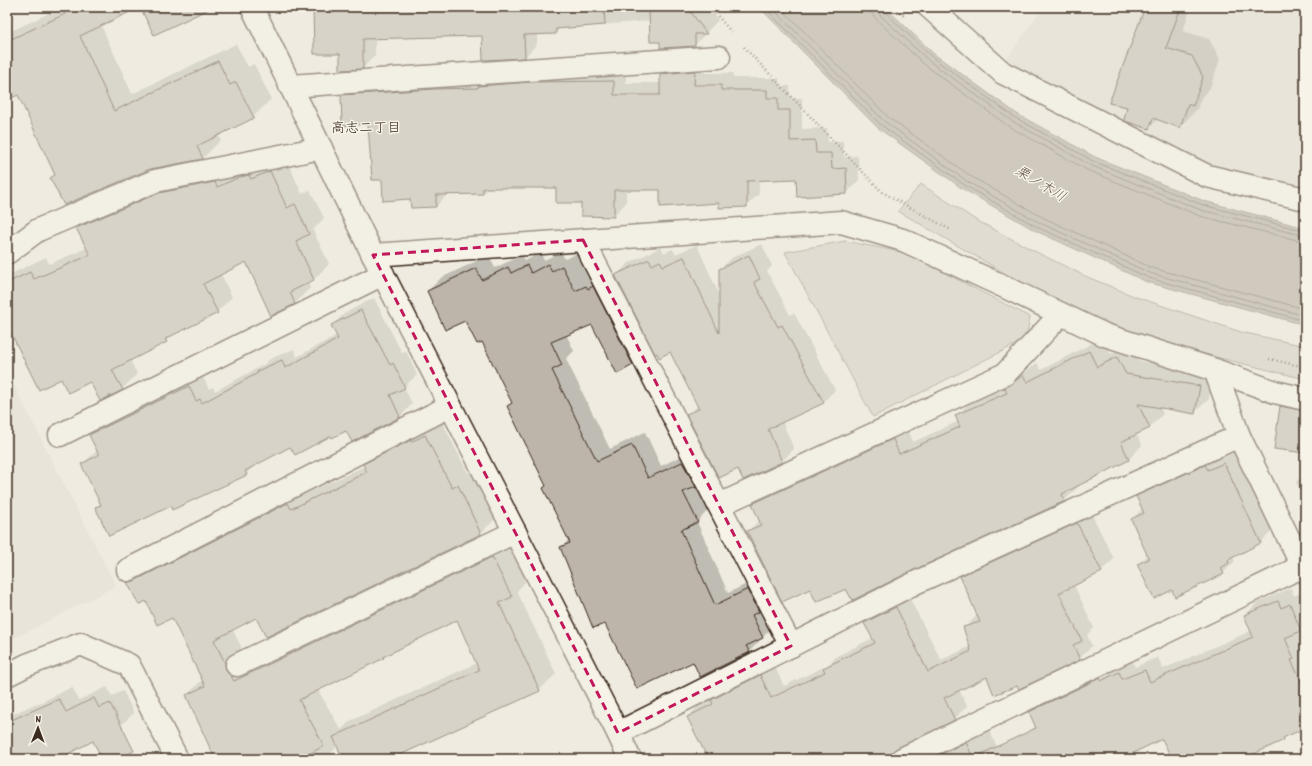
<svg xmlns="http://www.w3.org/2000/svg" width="1312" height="766" viewBox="0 0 1312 766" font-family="Dekko,'Klee One',sans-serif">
	<rect width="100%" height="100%" fill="#efebe0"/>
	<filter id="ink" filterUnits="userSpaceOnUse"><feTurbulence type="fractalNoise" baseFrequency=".025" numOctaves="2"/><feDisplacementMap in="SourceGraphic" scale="8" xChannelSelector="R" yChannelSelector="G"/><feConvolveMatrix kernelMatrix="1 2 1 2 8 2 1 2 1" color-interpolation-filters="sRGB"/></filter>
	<g filter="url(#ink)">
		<g fill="#e0dbd0">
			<path d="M1032 7H1305V189L1216 171 1098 114 1006 60 1039 13Z"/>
			<path d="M7 372 116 586 7 642Z"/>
		</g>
		<g fill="#d1cbc0" stroke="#867a6f">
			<path d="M921 184 974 219 1038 253 1085 276 1136 297 1241 332 1305 346V379L1216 357 1126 331 1025 285 898 211Z"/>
			<path d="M845 241 906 253 1030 317 1026 339 873 417 785 252Z"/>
		</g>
		<path fill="#aaa296" stroke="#7e7266" d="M759 7H885L934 54 1017 114 1095 157 1204 201 1305 228V325L1147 282 1036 231 963 189 878 128Z"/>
		<g fill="#0003" fill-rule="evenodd">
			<path d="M62 7H138L101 25 132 94 236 44 248 67 254 64 271 99 253 117 218 134 221 140 203 158 150 168 51 178 55 174 18 93 7 99V33Z"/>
			<path d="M314 7H709L718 20 695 45 661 41 650 21 560 28 555 33H537V44L525 57 483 35 375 38V55L363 68 341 53Z"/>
			<path d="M1146 7H1191L1183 31 1209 39 1220 59 1210 88 1202 96 1197 109 1180 127 1158 119 1149 128Z"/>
			<path d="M707 59 706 73H733V78H779V86H790V98H802V129L827 128 828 142 843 141 844 157 858 156 859 180 847 193 797 178 759 179V194L746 206 661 189H626V203L613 216 582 202 557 187H489L483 193 448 194 436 206 411 198 383 179 369 123 342 95 354 83 626 69V83H661V74L673 62Z"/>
			<path d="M285 156 302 194 310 190 324 218 313 230 329 264 314 279 307 282 310 288 295 303 272 314 247 261 221 274 232 297 217 312 174 334 166 341 130 360 137 374 122 389 90 380 61 378 7 322V276L46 257 49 264 87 248 77 228 92 213 175 178Z"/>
			<path d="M762 244 772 266 767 271 790 315 794 313 835 390 823 402 782 421 794 449 782 461 743 479 739 468 688 415 698 405 670 351 616 275 629 263 661 247 664 253 673 249 675 254 697 245 720 297V269L733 257Z"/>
			<path d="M561 252 565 259 576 254 588 278 600 274 646 351 633 364 592 323 566 334 574 351 566 359 610 449 645 432 661 466 696 449 710 508 697 522 728 593 761 577 775 624 749 652 693 660 561 548 569 539 547 485 508 406 513 401 482 340 466 319 428 291 441 278 489 255 495 268 522 255 525 261 540 253 544 260Z"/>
			<path d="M374 298 402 353 406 351 417 375 404 387 412 404 400 417 291 446 256 464 246 474 171 505 97 507 101 503 82 464 98 450 90 435 103 423 202 375 209 389 213 387 215 391 265 364 270 359 294 349 297 357 337 335 332 325 345 313Z"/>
			<path d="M1102 338 1111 354 1131 344 1139 361 1213 373 1209 399 1195 412 1160 407 1163 414 1150 427 1136 434 1142 445 1129 459 1078 485V487L1065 500 911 570 847 588H811L748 531 760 520 753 504 767 490 907 427 913 442 959 421 956 416 970 402 1008 386 1019 375 1025 372 1037 363 1041 370Z"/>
			<path d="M1294 394 1305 397V452L1281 407Z"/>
			<path d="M441 420 468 473 474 470 497 517 481 533 266 636 257 617 232 629 241 646V654L508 541 527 580 517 591 556 674 539 690 389 759H344L338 746 329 755 323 759H216L187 695 203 679 173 616 146 600 128 583 144 567 304 487 307 493 365 466V464L381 448ZM457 618 477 663 350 721 341 730 318 690Z"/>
			<path d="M1236 452 1273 530 1261 542 1236 555 1233 558 1235 561 1223 573 1172 589 1138 564 1148 555 1132 519 1143 508 1137 497 1149 485 1217 454 1220 459Z"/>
			<path d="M1305 473V500L1296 482Z"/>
			<path d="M1090 511 1114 559 1101 571 1074 585 1094 628 1087 635 1092 646 1079 659 1018 684 987 676 959 690 967 706 954 719 826 759H719L688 717 700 704 715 697 725 688 773 663 784 686 828 665 837 656 873 638 866 623 878 610 908 595 941 660 971 646 965 628 977 615 961 577 974 564Z"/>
			<path d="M1291 588 1294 596 1303 592 1305 596V726L1287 735 1283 739 1241 759H1173L1163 738 1118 759H1042L1030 732 1036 725 1030 712 1043 699 1132 660 1135 667 1158 657 1163 669 1251 631 1245 615 1258 602Z"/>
			<path d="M72 687 79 700 107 687 112 696 123 691 134 713 121 725 43 759H7V717L35 704 36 705Z"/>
			<path d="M987 726 1003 759H912Z"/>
		</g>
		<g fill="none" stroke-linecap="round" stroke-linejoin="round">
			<g stroke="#675a4e" stroke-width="1">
				<path d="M764 7 881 125 966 186 1037 227 1149 278 1305 321"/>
				<path d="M771 7 884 121 968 182 1040 223 1150 273 1305 316"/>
				<path d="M780 7 888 117 972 177 1042 217 1152 268 1305 309"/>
				<path d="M871 7 872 14 876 19 925 65 1008 126 1087 170 1200 216 1305 242"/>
				<path d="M877 7 880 15 929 61 1012 121 1090 165 1201 210 1305 236"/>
				<path d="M882 7 884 11 932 57 1014 117 1093 161 1203 205 1305 231"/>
			</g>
		</g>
		<g fill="#bdb5aa" stroke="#3b2a1e">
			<path d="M61 7H213L154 35 140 7 80 36 114 111 218 61 230 85 236 82 254 118 197 146 203 159 150 169 64 205 50 178 55 175 18 95 7 100V41L65 14Z"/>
			<path d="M313 7H604L605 25 556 29V34L524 35 525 58 483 60 482 36 363 39V69L340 70V54H314Z"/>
			<path d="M649 7H687L707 34H695V46L660 48V42H650Z"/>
			<path d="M1145 7H1181L1166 48 1192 56 1203 77 1193 106 1188 104 1180 128 1153 118 1149 129 1125 121 1124 120 1127 107 1109 103Z"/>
			<path d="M695 71 694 85H721V90H767V98H778V110H790V141L815 140 816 153H831L832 169 846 168 847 194 797 197 796 179 747 181V207L719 208V203L660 207V190H614V217L581 216V203H556V188H483V194L436 195V207L411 208 410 199 383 201 382 180H372L368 124 342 126 341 95 435 89 478 88V86L531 82 614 81V95H660V74Z"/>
			<path d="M270 171 287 208 295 204 309 234 296 241 314 280 290 292 295 304 271 316 246 262 203 284 218 313 165 339 167 342 112 370 123 390 100 401 90 382 68 393 61 379 39 390 7 325V283L30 272 34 279 90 255 76 228 159 193 215 182 217 187 240 177 249 175 251 179Z"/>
			<path d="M749 255 760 279 754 282 778 327 782 325 824 403 768 429 782 462 743 480 738 469 719 478 686 414 699 409 670 352 659 358 657 353 655 354 615 275 649 259 652 265 660 261 663 266 684 257 719 333V269Z"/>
			<path d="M548 264 552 271 562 266 575 291 586 286 588 289 593 286 633 365 617 374 592 325 551 342 562 365 552 370 597 461 632 445 648 478 682 462 696 487 683 492 698 522 681 530 715 605 748 589 759 612 752 615 763 638 746 646 750 652 700 677 693 662 637 689 605 624 593 628 560 547 570 543 543 488 546 486 507 406 512 403 482 342 477 344 465 321 445 330 427 291 476 268 482 280 508 267 511 273 527 265 531 273Z"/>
			<path d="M361 310 390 365 393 363 405 388 390 395 400 417 352 442 346 431 332 438 331 436 295 455 290 447 245 471 247 475 172 510 171 506 109 536 95 507 101 505 81 464 99 455 89 435 189 386 196 401 200 399 202 403 258 373 257 371 282 360 285 368 338 339 331 325Z"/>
			<path d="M1089 351 1097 367 1117 357 1126 374 1200 386 1195 414 1138 404 1150 428 1121 442 1129 460 1062 494 1065 501 912 571 853 600 852 598H851L846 589 816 602 810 589 782 602 747 531 761 525 752 504 893 439 899 454 960 427 955 415 1007 393 1004 388 1010 385 1023 375 1027 382Z"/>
			<path d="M1280 406 1305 411V453L1274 449Z"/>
			<path d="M425 435 452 488 458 485 481 534 266 637 256 618 214 640 225 663 226 670 231 676 234 681 492 557 512 597 499 603 540 691 391 759H343L333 737 479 670 457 620 383 657 384 658 299 700 324 746 299 759H215L186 695 205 686 172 618 157 625 146 601 139 605 127 582 134 581 288 503 291 509 367 472 363 464 411 440V442Z"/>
			<path d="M1224 463 1261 543 1228 560 1229 563 1221 568 1224 574 1175 597 1172 590 1154 599 1137 564 1149 559 1131 519 1144 513 1136 496 1205 465 1208 470Z"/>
			<path d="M1077 523 1102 572 1059 593 1082 641 1073 645 1080 660 1019 689 1017 686 994 695 987 677 944 698 955 720 897 748 892 752 890 759H708L687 717 713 704 711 700 760 675 771 698 825 672 823 668 875 643 864 623 896 607 928 672 971 651 963 627 980 622 960 576Z"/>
			<path d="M1278 601 1281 608 1290 604 1301 631 1285 638 1294 659 1291 660 1305 689V728L1283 738 1284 740 1243 759H1172L1162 739 1121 759H931L966 742 973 758 1036 728 1029 712 1100 678 1101 681 1119 672 1122 679 1145 670 1150 682 1253 637 1244 615Z"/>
			<path d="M94 698 99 708 110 703 134 751 118 759H102L93 741 58 759H7V722L59 699 66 712Z"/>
		</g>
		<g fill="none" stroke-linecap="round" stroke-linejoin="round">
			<defs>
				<g id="street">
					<path d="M929 7 1003 73 1207 176 1305 199"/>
					<path d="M290 86 719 57"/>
					<path d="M583 240 791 646"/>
					<path d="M7 253 38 230 155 181 321 148"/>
					<path d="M373 255 841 222 903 240 1007 288 1105 335 1215 370 1275 392 1305 399"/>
					<path d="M1215 370 1239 436 1305 572"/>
					<path d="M60 435 383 274"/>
					<path d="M719 505 1005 374 1061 314"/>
					<path d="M128 570 450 406"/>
					<path d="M237 665 515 532"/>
					<path d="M618 733 917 582 1239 436"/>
					<path d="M902 759 1305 565"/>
				</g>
				<g id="secondary">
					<path d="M252 7 373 255 618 733 630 759"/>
					<path d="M7 675 27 665 81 644 129 665 177 759"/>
				</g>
			</defs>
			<use href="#street" stroke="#3b2a1e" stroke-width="25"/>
			<use href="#secondary" stroke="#3b2a1e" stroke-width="25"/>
			<g stroke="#3b2a1e" stroke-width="2.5" stroke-dasharray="1 3" stroke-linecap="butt">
				<path d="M710 7 733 34"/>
				<path d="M894 7 904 16"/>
				<path d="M744 47 882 192 951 230"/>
				<path d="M1269 359 1305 367"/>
			</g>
			<use href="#street" stroke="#f7f3e8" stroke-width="22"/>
			<use href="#secondary" stroke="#f7f3e8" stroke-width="22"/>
		</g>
	</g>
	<path d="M0 0H1312V766H0ZM583 240 791 646 618 733 373 255Z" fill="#efebe0" fill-opacity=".55" fill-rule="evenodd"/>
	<path fill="none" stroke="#c2185b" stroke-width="3" stroke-dasharray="8 5" stroke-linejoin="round" d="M583 240 791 646 618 733 373 255Z"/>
	<g text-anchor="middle" stroke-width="3" stroke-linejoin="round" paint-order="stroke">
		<g font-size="14" fill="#3b2a1e" stroke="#f7f3e8">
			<text x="366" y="132">高志二丁目</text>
		</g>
		<g font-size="14" font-style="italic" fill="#625448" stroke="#f7f3e8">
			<text transform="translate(1041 183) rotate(31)" y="5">栗ノ木川</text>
		</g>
	</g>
	<rect width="1312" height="766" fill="none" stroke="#f7f3e8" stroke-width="24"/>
	<rect x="12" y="12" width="1288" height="742" fill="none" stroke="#3b2a1e" stroke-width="1.5" filter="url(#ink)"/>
	<g transform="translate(38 728) rotate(1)" stroke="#f7f3e8" stroke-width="3" paint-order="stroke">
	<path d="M0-3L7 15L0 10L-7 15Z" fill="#3b2a1e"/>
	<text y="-6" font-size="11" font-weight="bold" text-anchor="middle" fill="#3b2a1e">N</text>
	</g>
</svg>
